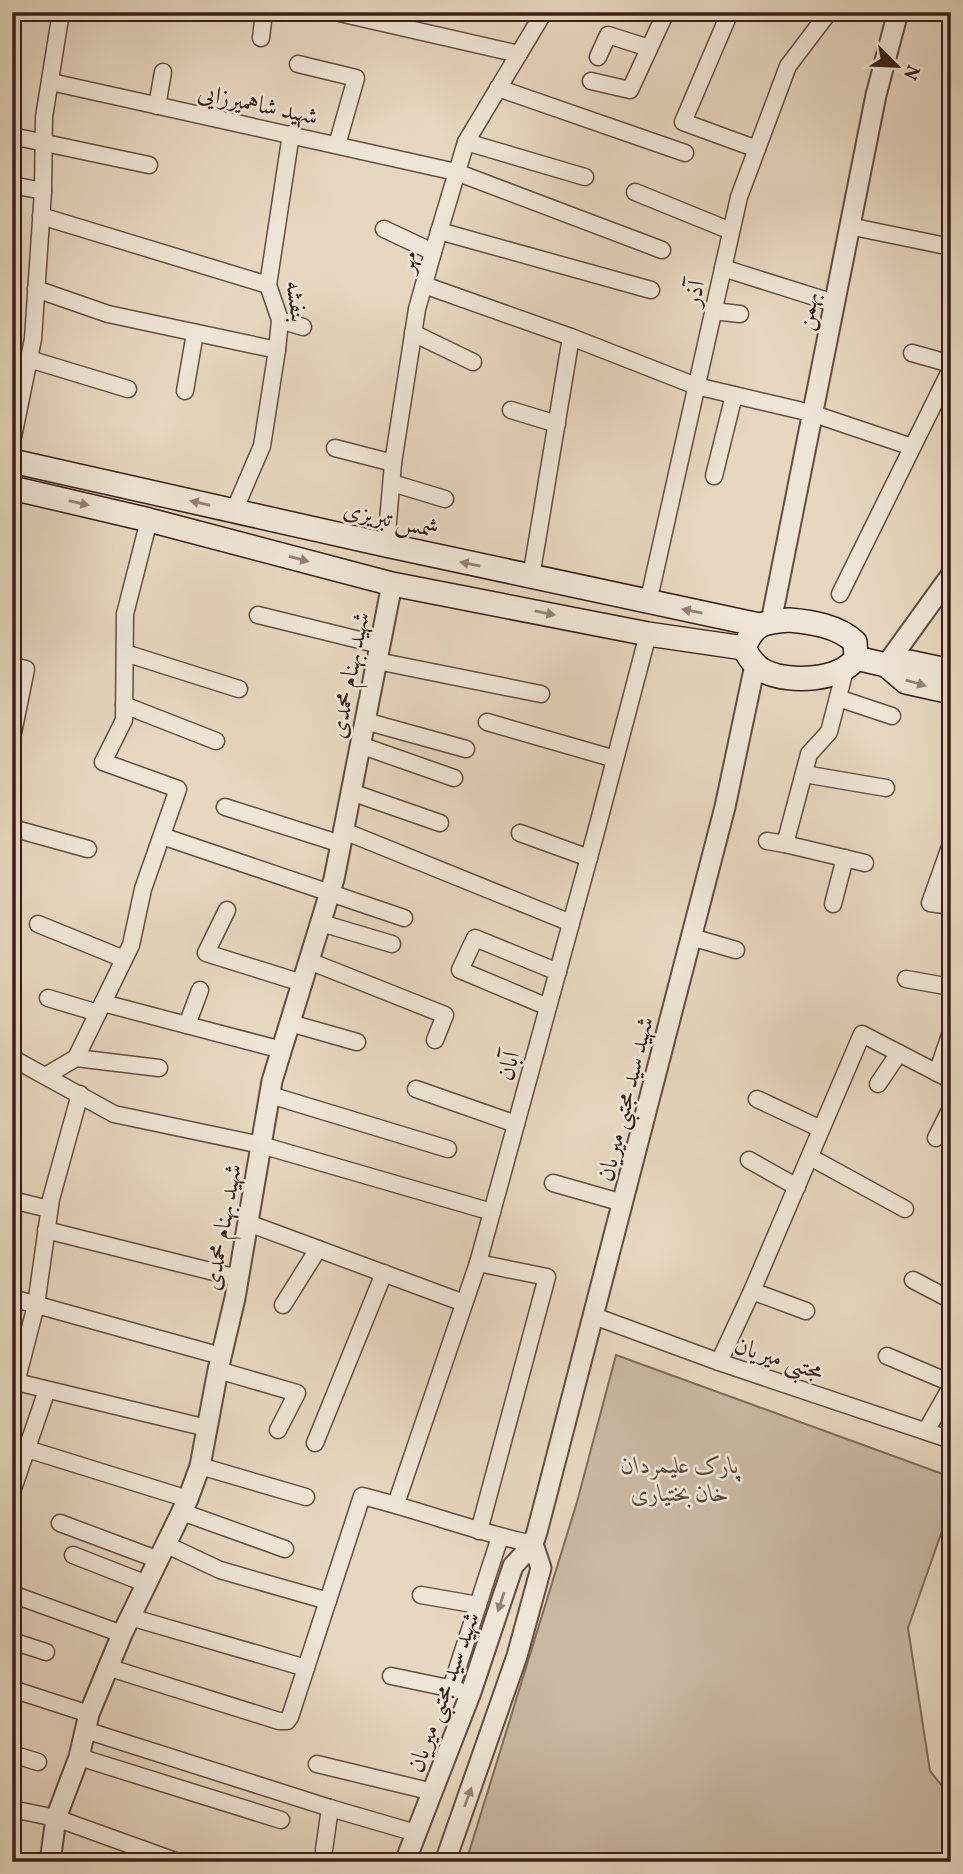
<svg xmlns="http://www.w3.org/2000/svg" width="963" height="1874" viewBox="0 0 963 1874" font-family="Vollkorn,Amiri,serif">
	<rect width="100%" height="100%" fill="#e7d7c0"/>
	<filter id="stains"><feTurbulence type="fractalNoise" baseFrequency=".00286" numOctaves="4"/><feColorMatrix values="0 0 0 0 .2 0 0 0 0 .09 0 0 0 0 .02 0 0 0 .5 -.17"/></filter>
	<radialGradient id="worn" r=".72"><stop offset=".6" stop-color="#630" stop-opacity="0"/><stop offset="1" stop-color="#630" stop-opacity=".3"/></radialGradient>
	<path fill="#c9b8a3" stroke="#806c5c" stroke-width="2" d="M616 1355 951 1477V1505L908 1628 930 1771 951 1797V1862H466L577 1502Z"/>
	<g fill="none" stroke-linecap="round" stroke-linejoin="round">
		<defs>
			<g id="minor">
				<path d="M335 12 519 54"/>
				<path d="M730 12 683 122 757 149"/>
				<path d="M261 38 264 12"/>
				<path d="M598 57 608 35 649 48"/>
				<path d="M298 64 356 78 337 145"/>
				<path d="M591 81 630 90 666 12"/>
				<path d="M51 82 456 172 662 250"/>
				<path d="M498 88 685 153"/>
				<path d="M157 106 163 72"/>
				<path d="M12 136 149 165"/>
				<path d="M466 142 585 177"/>
				<path d="M12 185 43 191"/>
				<path d="M635 192 731 231"/>
				<path d="M41 216 268 285"/>
				<path d="M849 226 951 247"/>
				<path d="M384 229 433 252"/>
				<path d="M439 231 651 290"/>
				<path d="M723 268 834 303"/>
				<path d="M424 285 571 337 696 386 811 413 912 447"/>
				<path d="M36 289 108 314 277 350"/>
				<path d="M713 311 740 314"/>
				<path d="M280 320 303 327"/>
				<path d="M413 333 473 362"/>
				<path d="M912 353 951 364"/>
				<path d="M29 359 128 389"/>
				<path d="M185 391 195 333"/>
				<path d="M511 410 557 424"/>
				<path d="M12 442 33 339 43 191 44 117 61 12"/>
				<path d="M335 448 393 463"/>
				<path d="M714 476 734 395"/>
				<path d="M392 483 445 499"/>
				<path d="M234 511 262 446 277 350 280 320 268 285 291 134"/>
				<path d="M386 545 393 463 417 309 433 252 466 142 544 12"/>
				<path d="M531 577 571 337"/>
				<path d="M840 594 951 369"/>
				<path d="M648 603 739 197 788 66 829 12"/>
				<path d="M258 615 380 645"/>
				<path d="M125 653 239 689"/>
				<path d="M377 661 541 694"/>
				<path d="M12 666 26 669 12 738"/>
				<path d="M838 698 892 716"/>
				<path d="M124 705 216 741"/>
				<path d="M365 721 466 749"/>
				<path d="M487 722 615 759"/>
				<path d="M360 745 454 778"/>
				<path d="M804 774 886 788"/>
				<path d="M351 792 440 823"/>
				<path d="M225 807 341 844"/>
				<path d="M12 828 88 849"/>
				<path d="M344 831 571 923"/>
				<path d="M520 833 589 858"/>
				<path d="M162 836 404 918"/>
				<path d="M767 841 785 844 809 754 829 732 845 670"/>
				<path d="M785 844 865 863"/>
				<path d="M951 844 930 903 951 906"/>
				<path d="M833 904 845 858"/>
				<path d="M227 910 206 953 302 983"/>
				<path d="M321 923 392 944"/>
				<path d="M38 924 124 959"/>
				<path d="M691 937 736 950"/>
				<path d="M309 961 445 1015 435 1040"/>
				<path d="M906 979 951 987"/>
				<path d="M48 998 98 1013"/>
				<path d="M103 1003 282 1050"/>
				<path d="M548 1007 460 970 475 938 558 972"/>
				<path d="M290 1023 357 1042"/>
				<path d="M187 1025 200 990"/>
				<path d="M12 1058 114 1114 261 1145 492 1212"/>
				<path d="M76 1058 159 1068"/>
				<path d="M937 1073 951 1032"/>
				<path d="M47 1075 76 1058 131 945 143 889 178 789 103 762 124 720 125 614 149 520"/>
				<path d="M878 1084 899 1053"/>
				<path d="M416 1089 516 1124"/>
				<path d="M270 1095 448 1149"/>
				<path d="M757 1099 821 1129"/>
				<path d="M936 1138 951 1108"/>
				<path d="M810 1157 905 1209"/>
				<path d="M749 1160 797 1187"/>
				<path d="M553 1183 623 1203"/>
				<path d="M12 1200 49 1209"/>
				<path d="M248 1223 464 1303"/>
				<path d="M46 1230 238 1278"/>
				<path d="M478 1263 547 1277 479 1531"/>
				<path d="M913 1280 951 1300"/>
				<path d="M752 1291 806 1311"/>
				<path d="M12 1298 221 1356"/>
				<path d="M283 1305 318 1249"/>
				<path d="M594 1316 719 1362 951 1440"/>
				<path d="M887 1356 951 1383"/>
				<path d="M719 1362 752 1291 862 1034 951 1080"/>
				<path d="M218 1370 297 1393 278 1430"/>
				<path d="M12 1381 207 1428"/>
				<path d="M16 1383 36 1305 51 1199 80 1094"/>
				<path d="M926 1431 951 1387"/>
				<path d="M315 1443 384 1273"/>
				<path d="M27 1449 188 1499"/>
				<path d="M200 1466 306 1497"/>
				<path d="M14 1486 47 1390"/>
				<path d="M396 1504 478 1263 596 832 648 634"/>
				<path d="M182 1512 285 1549"/>
				<path d="M60 1523 159 1560"/>
				<path d="M167 1545 220 1570 328 1601"/>
				<path d="M73 1555 147 1584"/>
				<path d="M12 1594 122 1634"/>
				<path d="M421 1595 478 1605"/>
				<path d="M130 1617 306 1668"/>
				<path d="M12 1641 46 1652"/>
				<path d="M107 1667 279 1721H287L290 1717 362 1496C420 1510 475 1532 533 1544"/>
				<path d="M391 1676 458 1690"/>
				<path d="M451 1688 500 1537"/>
				<path d="M12 1689 89 1714"/>
				<path d="M85 1730 330 1808 416 1833"/>
				<path d="M12 1754 38 1762"/>
				<path d="M79 1757 281 1820"/>
				<path d="M317 1764 433 1792"/>
				<path d="M12 1809 56 1818 178 1862"/>
				<path d="M324 1850 330 1808"/>
			</g>
			<g id="tertiary">
				<path d="M771 622 876 95 898 12"/>
				<path d="M886 665 951 575"/>
				<path d="M50 1862 56 1818 79 1757 89 1714 122 1634 188 1499 200 1466 218 1370 235 1298 272 1081 334 879 392 584"/>
				<path d="M405 1862 471 1692 513 1566 533 1544 537 1532 725 807 755 665"/>
				<path d="M445 1862 517 1656 541 1568 533 1544"/>
			</g>
			<g id="secondary">
				<path d="M12 461 386 545 759 625"/>
				<path d="M12 488 149 520 392 584 648 634 744 648"/>
				<path d="M789 620C812 622 838 626 855 642L856 658C840 681 790 683 766 672 756 668 749 658 744 648 754 623 764 622 789 620Z"/>
				<path d="M856 658 886 665 909 662 951 671"/>
				<path d="M886 665 906 682 951 692"/>
			</g>
		</defs>
		<use href="#minor" stroke="#644e40" stroke-width="19"/>
		<use href="#tertiary" stroke="#644e40" stroke-width="23"/>
		<use href="#secondary" stroke="#382016" stroke-width="26"/>
		<use href="#minor" stroke="#efe5d6" stroke-width="16"/>
		<use href="#tertiary" stroke="#efe5d6" stroke-width="19"/>
		<use href="#secondary" stroke="#efe5d6" stroke-width="23"/>
	</g>
	<defs><path id="oneway-solid" d="M-6-.8H1V-3.2L6.5 0L1 3.2V.8H-6Z" transform="scale(1.75)"/></defs>
	<g fill="#948276">
		<use href="#oneway-solid" transform="translate(79 503) rotate(13)"/>
		<use href="#oneway-solid" transform="translate(200 503) rotate(-167)"/>
		<use href="#oneway-solid" transform="translate(299 559) rotate(15)"/>
		<use href="#oneway-solid" transform="translate(470 564) rotate(-168)"/>
		<use href="#oneway-solid" transform="translate(692 611) rotate(-169)"/>
		<use href="#oneway-solid" transform="translate(545 613) rotate(11)"/>
		<use href="#oneway-solid" transform="translate(916 683) rotate(16)"/>
		<use href="#oneway-solid" transform="translate(501 1602) rotate(108)"/>
		<use href="#oneway-solid" transform="translate(468 1797) rotate(-70)"/>
	</g>
	<g text-anchor="middle" stroke-width="5" stroke-linejoin="round" paint-order="stroke">
		<g font-size="24" fill="#382016" stroke="#efe5d6">
			<text transform="translate(258 104) rotate(12)" y="8">شهید شاهمیرزایی</text>
			<text transform="translate(407 261) rotate(-74)" y="8">مهر</text>
			<text transform="translate(694 293) rotate(-77)" y="8">آذر</text>
			<text transform="translate(297 301) rotate(82)" y="8">بنفشه</text>
			<text transform="translate(807 311) rotate(-79)" y="8">بهمن</text>
			<text transform="translate(391 519) rotate(13)" y="8">شمس تبریزی</text>
			<text transform="translate(349 675) rotate(-79)" y="8">شهید بهنام محمدی</text>
			<text transform="translate(508 1066) rotate(-75)" y="8">آبان</text>
			<text transform="translate(625 1099) rotate(-76)" y="8">شهید سید مجتبی میریان</text>
			<text transform="translate(222 1227) rotate(-80)" y="8">شهید بهنام محمدی</text>
			<text transform="translate(779 1358) rotate(18)" y="8">مجتبی میریان</text>
			<text transform="translate(443 1692) rotate(-70)" y="8">شهید سید مجتبی میریان</text>
		</g>
		<g font-size="24" font-style="italic" fill="#5c4639" stroke="#efe5d6">
			<text x="680" y="1473">پارک علیمردان<tspan x="680" dy="28">خان بختیاری</tspan></text>
		</g>
	</g>
	<rect width="963" height="1874" fill="none" stroke="#e7d7c0" stroke-width="42"/>
	<rect x="14" y="14" width="935" height="1846" fill="none" stroke="#382016" stroke-width="3.5"/>
	<rect x="21" y="21" width="921" height="1832" fill="none" stroke="#382016" stroke-width="2"/>
	<g transform="translate(897 66) rotate(114)" stroke="#efe5d6" stroke-width="5" paint-order="stroke">
	<path d="M0-5L12 26L0 18L-12 26Z" fill="#382016"/>
	<text y="-10" font-size="19" font-weight="bold" text-anchor="middle" fill="#382016">N</text>
	</g>
	<rect width="100%" height="100%" filter="url(#stains)"/>
	<rect width="100%" height="100%" fill="url(#worn)"/>
</svg>
